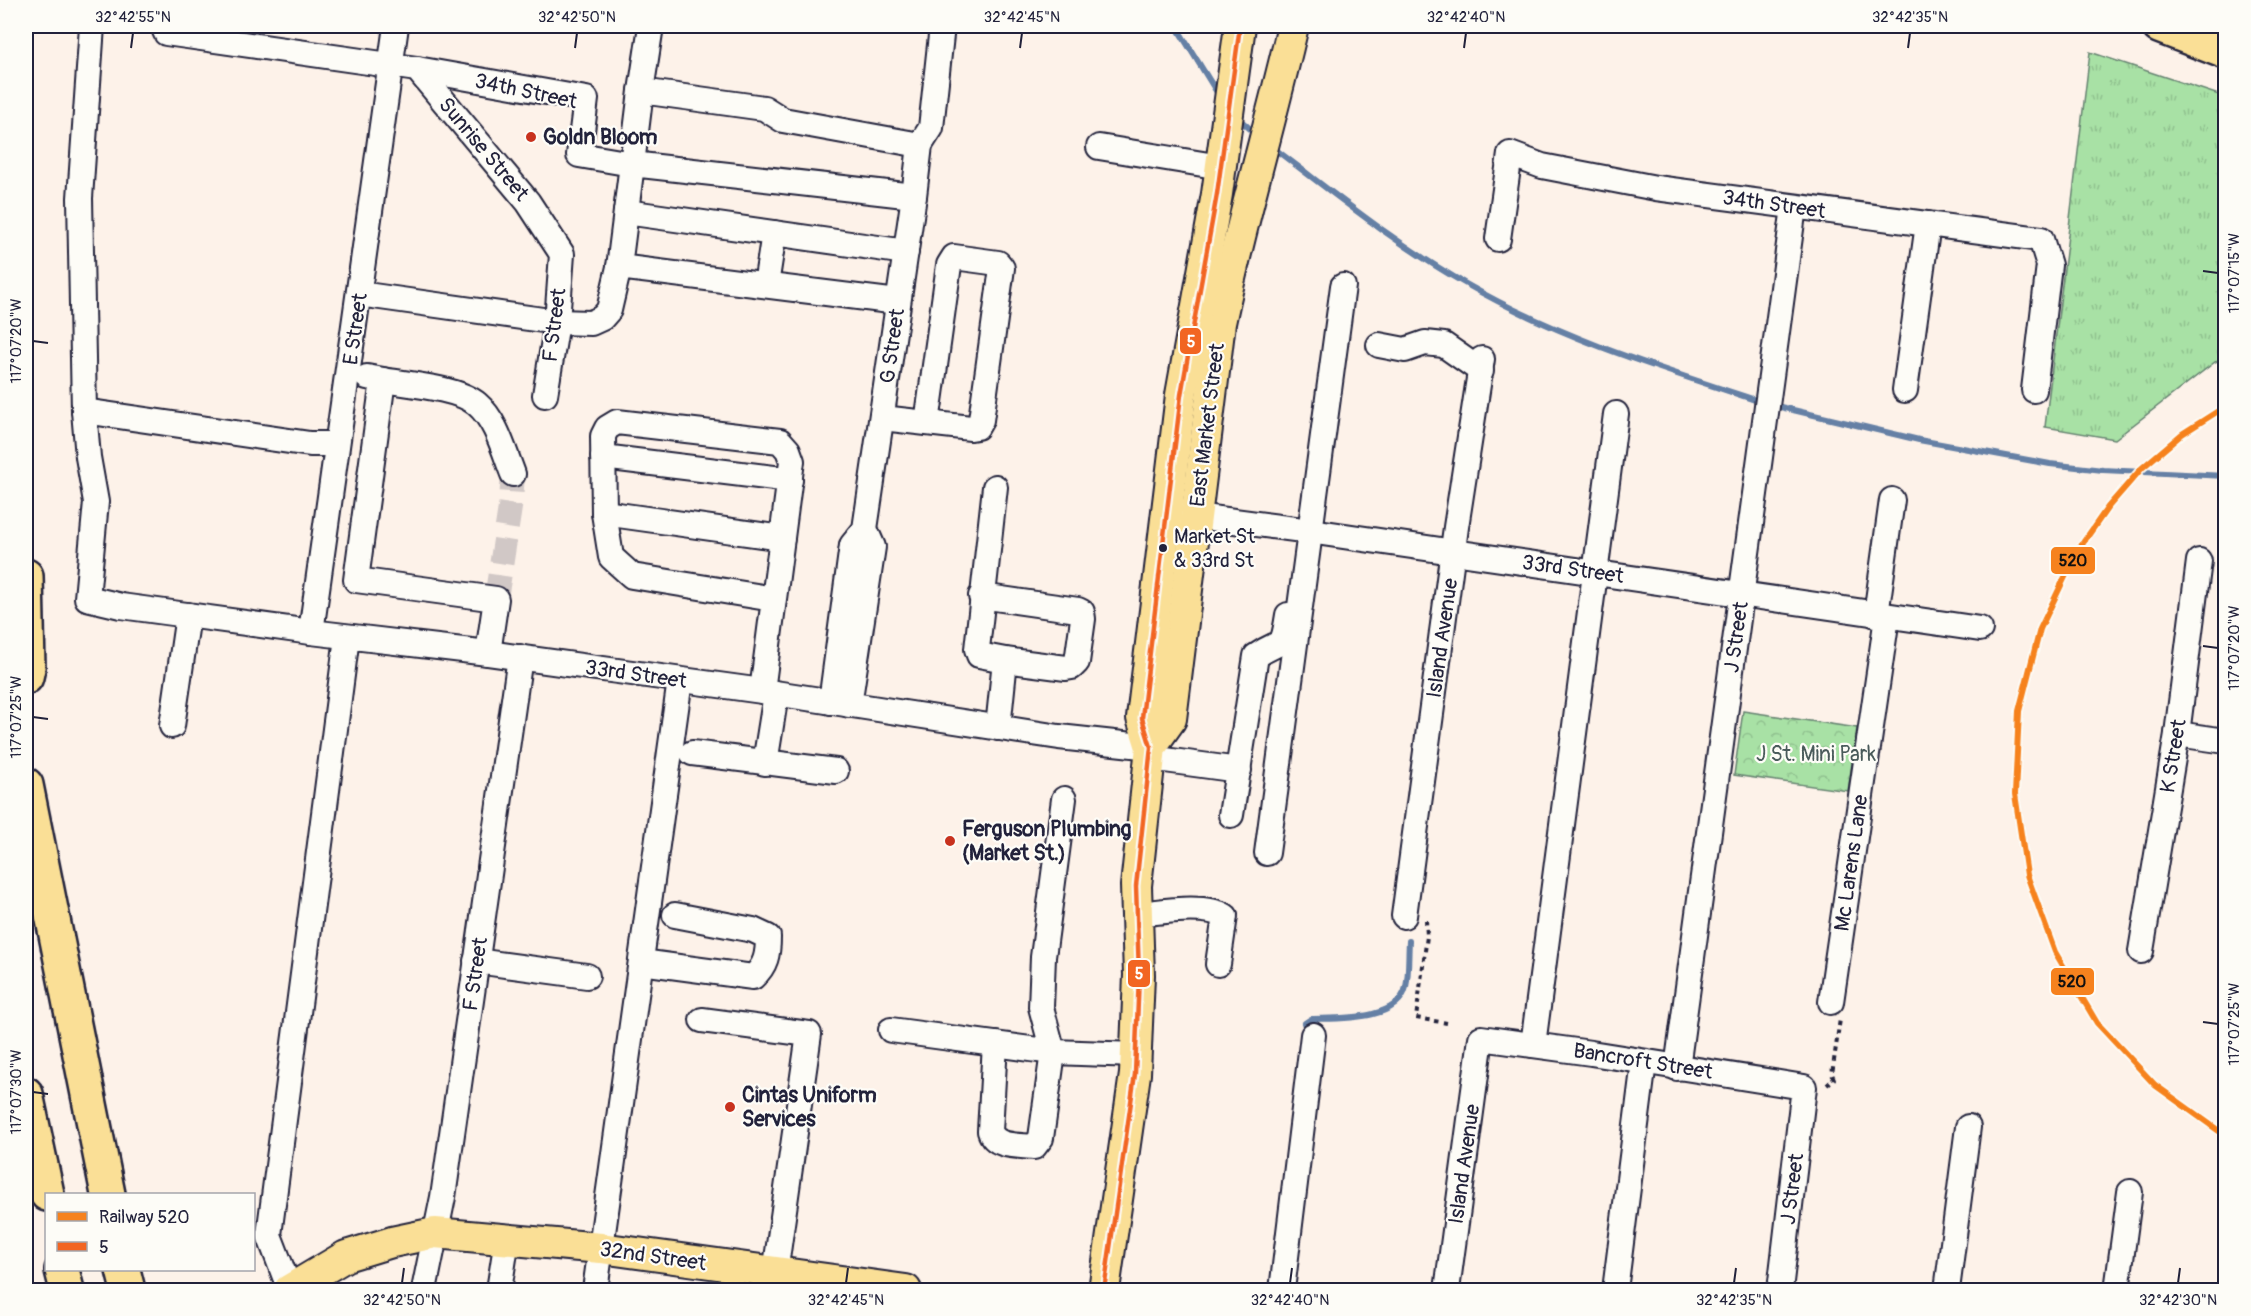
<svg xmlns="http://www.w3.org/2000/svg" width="2251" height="1316" viewBox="0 0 2251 1316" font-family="Pangolin,sans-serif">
	<defs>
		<pattern id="grass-tufts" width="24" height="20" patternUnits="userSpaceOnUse" patternTransform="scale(1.5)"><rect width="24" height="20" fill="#a8e1a5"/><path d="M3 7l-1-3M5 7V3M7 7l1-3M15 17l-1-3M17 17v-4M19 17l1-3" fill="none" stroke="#90c18f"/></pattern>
		<pattern id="park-crowns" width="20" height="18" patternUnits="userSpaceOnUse" patternTransform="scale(1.5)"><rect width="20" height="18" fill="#a8e1a5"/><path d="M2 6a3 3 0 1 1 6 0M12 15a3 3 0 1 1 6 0" fill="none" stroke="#90c18f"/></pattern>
	</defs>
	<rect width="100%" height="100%" fill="#fdf2e9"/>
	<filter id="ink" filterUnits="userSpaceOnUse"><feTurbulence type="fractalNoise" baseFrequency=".0167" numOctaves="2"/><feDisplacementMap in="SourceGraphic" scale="12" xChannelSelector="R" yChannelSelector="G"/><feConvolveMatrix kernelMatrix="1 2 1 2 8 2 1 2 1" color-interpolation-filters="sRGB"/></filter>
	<g filter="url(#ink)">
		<path fill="url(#grass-tufts)" stroke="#658270" stroke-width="1.5" d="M2090 52 2225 97V359L2215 362 2115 439 2045 427Z"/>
		<path fill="url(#park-crowns)" stroke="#658270" stroke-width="1.5" d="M1743 711 1857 728 1848 791 1734 775Z"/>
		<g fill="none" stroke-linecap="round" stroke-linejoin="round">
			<g stroke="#6580a5" stroke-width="6">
				<path d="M1176 26 1221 99"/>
				<path d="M1238 118 1257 135"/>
				<path d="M1272 147C1335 194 1397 245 1466 284 1558 337 1661 369 1762 402"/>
				<path d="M1772 405 1919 440 2050 464 2103 470 2226 476"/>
				<path d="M1305 1023 1311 1019C1337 1018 1398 1022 1406 987 1409 973 1408 956 1409 941"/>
			</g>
			<path stroke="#d1c8c6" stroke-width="24" stroke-dasharray="24 12" stroke-linecap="butt" d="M496 599 511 501 513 474"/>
			<defs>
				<g id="minor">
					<path d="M92 26 80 198 84 411 310 444H336"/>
					<path d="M163 26 166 33 417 69 528 202 562 254 557 322 545 395"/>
					<path d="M417 69 586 99 579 155 632 164 641 91 764 108 783 120 920 145 931 128 942 26"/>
					<path d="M641 91 651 26"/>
					<path d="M1099 147 1221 167"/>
					<path d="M626 212 906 252"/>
					<path d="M1498 239 1510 154 1542 166 1656 188 2041 239 2049 265 2034 390"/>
					<path d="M619 267 632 164 914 196"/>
					<path d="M766 285 774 233"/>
					<path d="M359 294 557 322 591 323 602 318 609 310 619 267 898 302"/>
					<path d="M1379 345 1405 350 1425 343 1444 345 1481 371"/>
					<path d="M367 377 383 380 356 580 496 599 488 653"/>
					<path d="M383 380C407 384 459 388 477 404 496 420 504 451 513 474"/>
					<path d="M1905 390 1928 224"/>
					<path d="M84 411 88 457 96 502 87 598 121 606 311 632 488 653 762 691 1059 737 1151 747"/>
					<path d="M882 418 971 428 977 427 981 420 1002 268 998 263 954 257 949 265 927 423"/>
					<path d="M603 457 790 480"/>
					<path d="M995 487 977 649 979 655 1005 660"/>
					<path d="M604 513 782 538"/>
					<path d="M1181 514 1310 531 1980 629"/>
					<path d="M981 596 1078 610 1082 612 1083 619 1077 662 1072 667 1066 668 1005 660 998 728"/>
					<path d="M1876 615 1892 500"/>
					<path d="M311 632 396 26"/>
					<path d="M762 691 792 461 788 450 780 441 617 422 607 428 603 436 604 513 611 557 632 576 774 599"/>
					<path d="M831 702 852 545 865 529 914 196 920 145"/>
					<path d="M849 705 873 547 865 529"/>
					<path d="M172 726 188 615"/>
					<path d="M2177 734 2226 741"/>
					<path d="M692 753 836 771"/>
					<path d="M1150 758 1239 770"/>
					<path d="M765 763 776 694"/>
					<path d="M1231 815 1256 656C1283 637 1282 653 1288 615"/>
					<path d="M1267 853 1343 286"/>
					<path d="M1137 914C1160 912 1205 904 1225 916L1218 964"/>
					<path d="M1404 916 1456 527 1482 359"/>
					<path d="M2141 951 2177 734 2199 561"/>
					<path d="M476 961 587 976"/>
					<path d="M641 962 753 977C766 966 768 954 768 937L753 930 675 915"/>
					<path d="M1831 1002 1887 617"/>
					<path d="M702 1020 809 1034 775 1273"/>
					<path d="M891 1030 1053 1052 1136 1055"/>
					<path d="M995 1044 990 1131C995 1148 1020 1145 1034 1147L1041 1138 1053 1052 1041 1007 1043 957 1064 799"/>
					<path d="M1533 1045 1616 414"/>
					<path d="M1677 1068 1794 207"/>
					<path d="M290 1290 269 1235 347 637"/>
					<path d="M424 1290 443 1197 520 657"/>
					<path d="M499 1290 507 1239"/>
					<path d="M595 1290 680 680"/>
					<path d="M1282 1290 1313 1035"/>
					<path d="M1447 1290 1481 1038 1591 1053 1804 1087 1780 1290"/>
					<path d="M1615 1290 1644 1062"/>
					<path d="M1947 1290 1968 1127"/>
					<path d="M2117 1290 2130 1192"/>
				</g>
				<g id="major">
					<path d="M1151 747 1171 719 1220 323C1241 223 1270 125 1293 26"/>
					<path d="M289 1290 346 1256 392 1242 435 1233 601 1248 906 1290"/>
					<path d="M1104 1290 1135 1074 1139 975 1136 886 1151 747 1142 718 1181 395 1217 194 1240 26"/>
				</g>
				<g id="highway">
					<path d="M2159 26 2226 52"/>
					<path d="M26 576 28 668 26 677"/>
					<path d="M26 785 108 1194"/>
					<path d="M26 1094 47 1194"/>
					<path d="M62 1270 67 1290"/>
					<path d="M123 1270 128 1290"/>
				</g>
			</defs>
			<use href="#minor" stroke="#22223b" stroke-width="28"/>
			<use href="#major" stroke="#22223b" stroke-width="34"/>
			<use href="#highway" stroke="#22223b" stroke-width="38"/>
			<g stroke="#22223b" stroke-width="4" stroke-dasharray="4.5 4.5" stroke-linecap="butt">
				<path d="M1426 920 1427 936 1416 1018 1447 1023"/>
				<path d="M1827 1085 1834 1079 1832 1074 1840 1019"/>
			</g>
			<use href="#minor" stroke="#fdfcf7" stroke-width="24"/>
			<use href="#major" stroke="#fadf96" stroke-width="30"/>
			<use href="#highway" stroke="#fadf96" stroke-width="33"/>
			<defs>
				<path id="bus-1" d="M1104 1290 1135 1074 1139 975 1136 886 1151 747 1142 718 1181 395 1217 194 1240 26"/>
			</defs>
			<use href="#bus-1" stroke="#fdfcf7" stroke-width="9"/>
			<use href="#bus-1" stroke="#f26522" stroke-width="4.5"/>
			<defs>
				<path id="rail-1" d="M2226 406 2182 434 2142 468 2108 507 2078 550 2040 629 2019 711 2015 794 2027 875 2055 952 2097 1023 2155 1085 2226 1136"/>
			</defs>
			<use href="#rail-1" stroke="#fdfcf7" stroke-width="10"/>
			<use href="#rail-1" stroke="#f6821e" stroke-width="6"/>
		</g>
	</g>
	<path fill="none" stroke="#22223b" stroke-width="2" d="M131 48 133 33M575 48 577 33M1020 48 1022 33M1464 48 1466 33M1908 48 1910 33M2203 271 2218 273M33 341 48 343M2203 646 2218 648M33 717 48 719M2203 1022 2218 1024M33 1092 48 1094M402 1283 404 1268M846 1283 848 1268M1290 1283 1292 1268M1734 1283 1736 1268M2178 1283 2180 1268"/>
	<g fill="#c8321e" stroke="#fdfcf7" stroke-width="2">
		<circle cx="531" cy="137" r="6"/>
		<circle cx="950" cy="841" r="6"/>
		<circle cx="730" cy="1107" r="6"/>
	</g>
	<circle fill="#22223b" stroke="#fdfcf7" stroke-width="2" cx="1163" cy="548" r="5"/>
	<g text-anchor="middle" stroke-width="4.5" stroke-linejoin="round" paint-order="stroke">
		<g font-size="20" fill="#22223b" stroke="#fdfcf7" text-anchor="start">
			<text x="1174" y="543">Market St<tspan x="1174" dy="24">&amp; 33rd St</tspan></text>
		</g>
		<g font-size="21" fill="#22223b" stroke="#fdfcf7">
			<text transform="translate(526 91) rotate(12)" y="7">34th Street</text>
			<text transform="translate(484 149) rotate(50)" y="7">Sunrise Street</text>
			<text transform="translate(1774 204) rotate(8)" y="7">34th Street</text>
			<text transform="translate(554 325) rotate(-83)" y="7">F Street</text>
			<text transform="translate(355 329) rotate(-82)" y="7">E Street</text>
			<text transform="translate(892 346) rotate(-82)" y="7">G Street</text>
			<text transform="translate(1207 425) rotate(-83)" y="7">East Market Street</text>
			<text transform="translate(1573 569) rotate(8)" y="7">33rd Street</text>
			<text transform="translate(1736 637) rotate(-82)" y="7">J Street</text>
			<text transform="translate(1442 638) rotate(-82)" y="7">Island Avenue</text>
			<text transform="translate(636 674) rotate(8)" y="7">33rd Street</text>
			<text transform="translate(2173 756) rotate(-81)" y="7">K Street</text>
			<text transform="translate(1851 863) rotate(-82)" y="7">Mc Larens Lane</text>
			<text transform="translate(475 974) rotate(-82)" y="7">F Street</text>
			<text transform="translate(1643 1061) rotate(9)" y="7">Bancroft Street</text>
			<text transform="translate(1464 1164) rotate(-82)" y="7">Island Avenue</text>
			<text transform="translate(1792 1189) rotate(-83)" y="7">J Street</text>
			<text transform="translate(653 1256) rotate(8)" y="7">32nd Street</text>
		</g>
		<g font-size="21" font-weight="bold" fill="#22223b" stroke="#fdfcf7" text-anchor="start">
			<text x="543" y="144">Goldn Bloom</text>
			<text x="962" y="836">Ferguson Plumbing<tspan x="962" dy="24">(Market St.)</tspan></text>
			<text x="742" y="1102">Cintas Uniform<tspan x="742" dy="24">Services</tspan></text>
		</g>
		<g font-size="21" fill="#4a5b5b" stroke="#fdfcf7">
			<text x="1816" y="761">J St. Mini Park</text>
		</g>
	</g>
	<g stroke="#fdfcf7" stroke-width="2">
		<rect x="1179" y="327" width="23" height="28" rx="6" fill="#f26522"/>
		<rect x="2050" y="546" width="46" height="29" rx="6" fill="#f6821e"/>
		<rect x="1127" y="959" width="24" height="29" rx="6" fill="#f26522"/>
		<rect x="2050" y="967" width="45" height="29" rx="6" fill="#f6821e"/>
	</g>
	<g font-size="16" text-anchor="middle" font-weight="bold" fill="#fff">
		<text x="1191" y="347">5</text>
		<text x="1139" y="979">5</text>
	</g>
	<g font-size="16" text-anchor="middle" font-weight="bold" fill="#111">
		<text x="2073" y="566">520</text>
		<text x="2072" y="987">520</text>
	</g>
	<rect width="2251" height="1316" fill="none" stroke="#fdfcf7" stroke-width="66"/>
	<rect x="45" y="1193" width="210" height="78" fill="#fdfcf7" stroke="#a5a5ac" stroke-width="1.5"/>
	<rect x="57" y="1212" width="30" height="9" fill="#f6821e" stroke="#a5a5ac" stroke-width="1.5"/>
	<text x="99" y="1223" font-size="18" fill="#22223b">Railway 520</text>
	<rect x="57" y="1242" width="30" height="9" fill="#f26522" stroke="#a5a5ac" stroke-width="1.5"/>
	<text x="99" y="1253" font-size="18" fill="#22223b">5</text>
	<rect x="33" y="33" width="2185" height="1250" fill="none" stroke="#22223b" stroke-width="2"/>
	<g font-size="15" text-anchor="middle" fill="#22223b">
		<text x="133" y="22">32°42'55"N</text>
		<text x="577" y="22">32°42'50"N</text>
		<text x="1022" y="22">32°42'45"N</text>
		<text x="1466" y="22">32°42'40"N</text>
		<text x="1910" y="22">32°42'35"N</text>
		<text transform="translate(2234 273) rotate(-90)" y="5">117°07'15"W</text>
		<text transform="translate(16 341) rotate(-90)" y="5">117°07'20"W</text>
		<text transform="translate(2234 648) rotate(-90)" y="5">117°07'20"W</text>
		<text transform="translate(16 717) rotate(-90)" y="5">117°07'25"W</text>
		<text transform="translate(2234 1024) rotate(-90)" y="5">117°07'25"W</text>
		<text transform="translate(16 1092) rotate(-90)" y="5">117°07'30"W</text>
		<text x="402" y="1305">32°42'50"N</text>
		<text x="846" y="1305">32°42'45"N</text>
		<text x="1290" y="1305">32°42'40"N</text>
		<text x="1734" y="1305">32°42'35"N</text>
		<text x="2178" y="1305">32°42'30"N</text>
	</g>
</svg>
